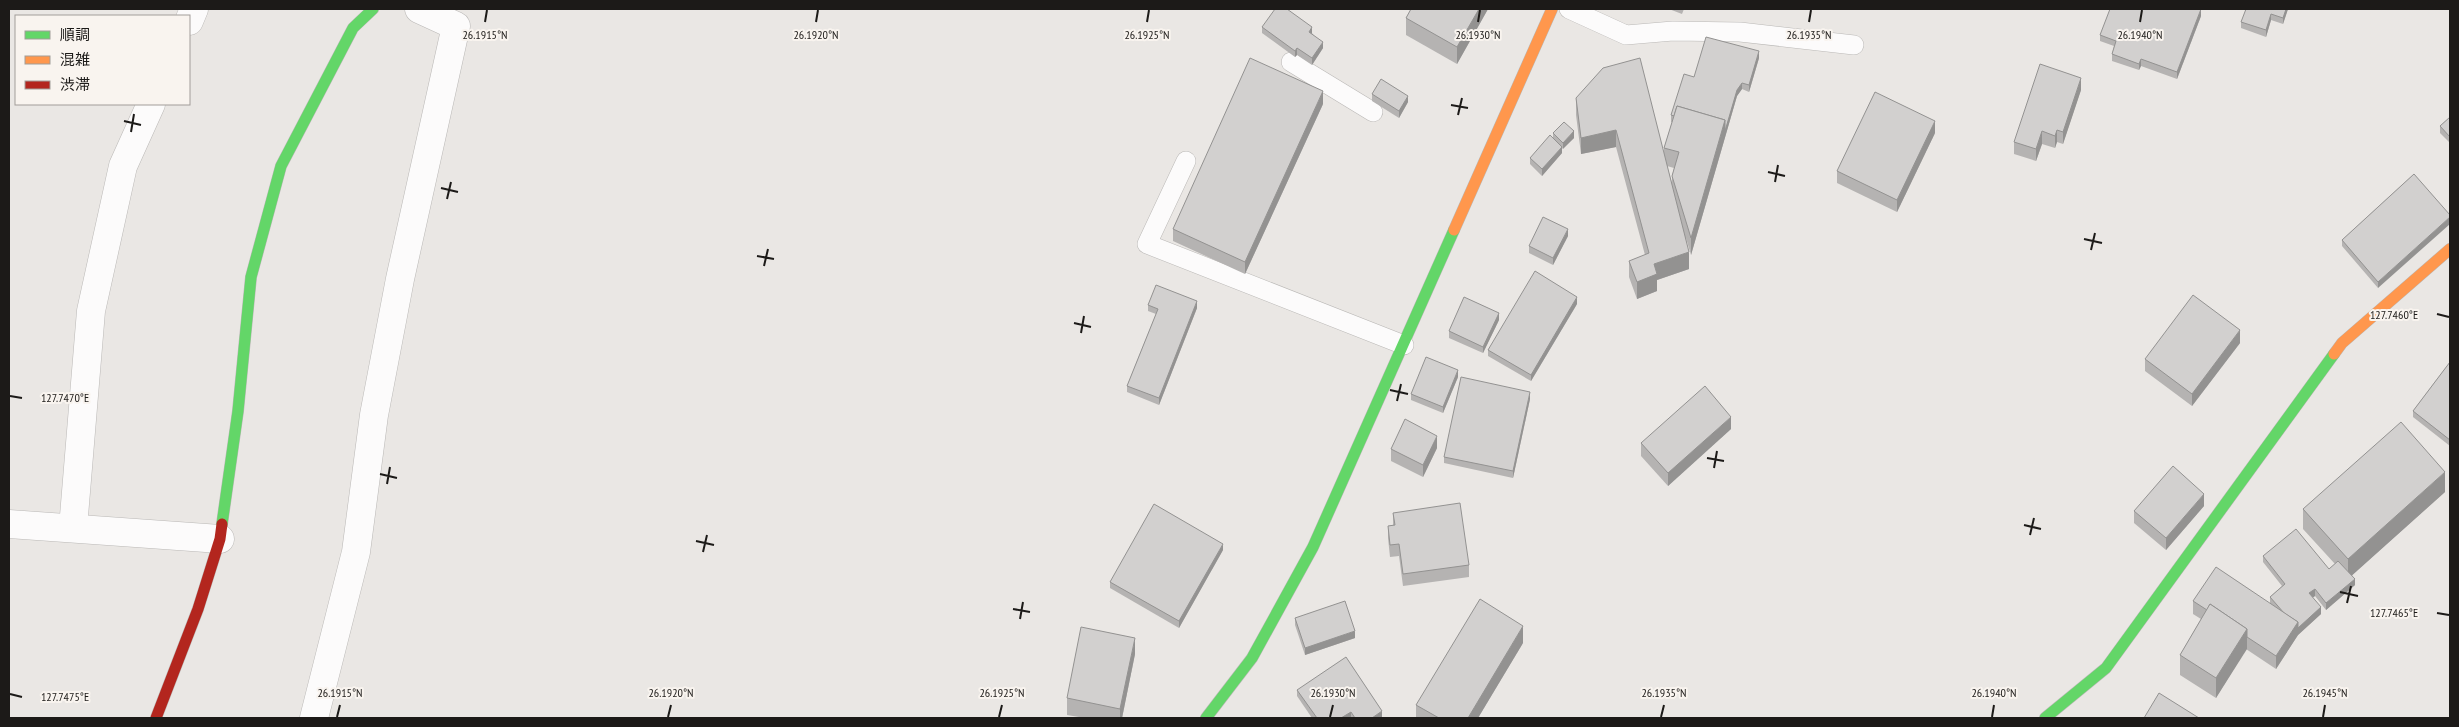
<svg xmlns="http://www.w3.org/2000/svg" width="2459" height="727" viewBox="0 0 2459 727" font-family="'PT Sans Narrow','Noto Sans JP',sans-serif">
	<rect width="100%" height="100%" fill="#eae7e4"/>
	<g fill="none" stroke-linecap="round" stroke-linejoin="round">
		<defs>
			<g id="lane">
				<path d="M1569 9 1626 35 1673 31 1740 32 1854 45"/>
				<path d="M1291 62 1373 112"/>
				<path d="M1186 161 1147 244 1404 345"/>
			</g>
			<g id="street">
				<path d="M189 21 194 9"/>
				<path d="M9 524 220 539"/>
				<path d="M73 528 91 311 123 166 151 104"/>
				<path d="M314 718 356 552 374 415 400 279 456 26 419 9"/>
			</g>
			<g id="fast">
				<path d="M222 524 238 411 251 277 281 166 353 28 373 9"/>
				<path d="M1206 718 1252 658 1313 547 1454 230"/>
				<path d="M2045 718 2106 668 2334 354"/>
			</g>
			<g id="slow">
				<path d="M1454 230 1552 9"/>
				<path d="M2334 354 2342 343 2450 249"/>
			</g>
			<path id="jam" d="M156 718 198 609 220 539 222 524"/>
		</defs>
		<use href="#lane" stroke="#bab8b6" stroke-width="20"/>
		<use href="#street" stroke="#bab8b6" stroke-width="29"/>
		<use href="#fast" stroke="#bab8b6" stroke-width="12"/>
		<use href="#slow" stroke="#bab8b6" stroke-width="12"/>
		<use href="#jam" stroke="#bab8b6" stroke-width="12"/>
		<use href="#lane" stroke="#fcfbfb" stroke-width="19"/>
		<use href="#street" stroke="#fcfbfb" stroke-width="28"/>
		<use href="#fast" stroke="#63d668" stroke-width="11"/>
		<use href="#slow" stroke="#ff974d" stroke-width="11"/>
		<use href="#jam" stroke="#b3261e" stroke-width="11"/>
	</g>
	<g fill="#b5b3b2" fill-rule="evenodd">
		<path d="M1411 9H1488L1457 64 1406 35V18Z"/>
		<path d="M1669 9H1684L1682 14Z"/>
		<path d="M2288 9 2283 24 2271 20 2266 37 2241 28V22Z"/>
		<path d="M2201 16 2177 79 2141 66 2139 70 2112 61V54L2114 46 2100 41V35Z"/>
		<path d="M1262 27 1312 33 1323 48 1312 65 1297 55 1295 57 1262 33Z"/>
		<path d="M1759 58 1749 92 1742 89 1737 96 1691 255 1686 238 1689 269 1657 280V291L1637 299 1629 277V261L1645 255 1616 147 1581 154 1576 115V98L1664 154V148L1672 122H1671V115L1694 77ZM1667 166 1674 168 1672 176V183Z"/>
		<path d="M2081 90 2063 144 2057 142 2055 148 2042 144 2036 161 2014 154V142Z"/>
		<path d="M1372 94 1408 102 1399 118 1372 101Z"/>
		<path d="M1323 104 1245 274 1173 241V229Z"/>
		<path d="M2450 117V143L2440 133V126Z"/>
		<path d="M1553 133 1574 138 1562 149V153L1542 176 1530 164V158L1553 138Z"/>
		<path d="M1935 133 1897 212 1837 183V171Z"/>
		<path d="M2414 174 2378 288 2342 246V240Z"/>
		<path d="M1568 236 1553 265 1529 253V246Z"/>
		<path d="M1577 304 1531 381 1488 356V350Z"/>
		<path d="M1148 305 1197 308 1159 405 1127 392V386L1156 314 1148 311Z"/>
		<path d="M1499 320 1483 353 1449 338V331Z"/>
		<path d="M2240 343 2192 406 2145 371V359Z"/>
		<path d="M2450 362V446L2413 417V411Z"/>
		<path d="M1458 377 1443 413 1411 400V394Z"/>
		<path d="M1530 399 1513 478 1444 463V457Z"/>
		<path d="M1731 429 1668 486 1641 456V443Z"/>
		<path d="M1437 448 1423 477 1391 461V449Z"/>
		<path d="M2445 492 2352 575 2355 585 2326 610 2315 596 2312 598 2321 614 2298 635 2276 669 2246 649 2216 698 2180 675V655L2201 619 2193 614V601L2270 603V597L2282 586 2263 562V556L2329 569 2335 564 2303 529V509Z"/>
		<path d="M2204 506 2166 550 2134 523V511Z"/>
		<path d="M1393 513 1469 565V577L1403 586 1399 556 1390 557 1388 538V526L1393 525Z"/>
		<path d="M1223 550 1179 628 1110 588V582Z"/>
		<path d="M1295 618 1355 638 1305 655 1295 625Z"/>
		<path d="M1523 643 1478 718H1416V705Z"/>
		<path d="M1135 654 1122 718H1085L1067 715V698Z"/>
		<path d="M1297 690 1382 718H1312L1297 696Z"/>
	</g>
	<g fill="#939291">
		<path d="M1479 9H1488L1457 64V47Z"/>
		<path d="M2201 9V16L2177 79V72Z"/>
		<path d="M2286 9H2288L2283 24V18Z"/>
		<path d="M2271 14V20L2266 37V30Z"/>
		<path d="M1312 27V33L1309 38V32Z"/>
		<path d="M1323 42V48L1312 65V58Z"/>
		<path d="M1297 48V55L1295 57V51Z"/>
		<path d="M1759 51V58L1749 92V85Z"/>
		<path d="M2141 59V66L2139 70V64Z"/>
		<path d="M2081 78V90L2063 144V132Z"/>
		<path d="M1742 83V89L1737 96 1691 255V238L1725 120 1737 90Z"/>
		<path d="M1323 91V104L1245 274V262Z"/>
		<path d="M1408 96V102L1399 118V111Z"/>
		<path d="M1935 121V133L1897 212V200Z"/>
		<path d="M1616 130V147L1581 154V138Z"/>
		<path d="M2057 130V142L2055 148V136Z"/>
		<path d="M1574 131V138L1563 149V143Z"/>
		<path d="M2042 131V144L2036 161V149Z"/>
		<path d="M1562 147V153L1542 176V169Z"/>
		<path d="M2450 217V224L2378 288V282Z"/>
		<path d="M1568 229V236L1553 265V258Z"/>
		<path d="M1689 252V269L1657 280V291L1637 299V282L1654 264Z"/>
		<path d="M1577 297V304L1531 381V375Z"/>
		<path d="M1197 301V308L1159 405V398Z"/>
		<path d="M1499 313V320L1483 353V347Z"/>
		<path d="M2240 330V343L2192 406V394Z"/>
		<path d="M1458 370V377L1443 413V407Z"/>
		<path d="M1530 392V399L1513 478V471Z"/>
		<path d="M1731 417V429L1668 486V473Z"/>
		<path d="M1437 436V448L1423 477V465Z"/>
		<path d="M2445 472V492L2348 579V559Z"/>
		<path d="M2204 494V506L2166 550V538Z"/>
		<path d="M1223 544V550L1179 628V621Z"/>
		<path d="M2355 579V585L2326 610V603Z"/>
		<path d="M2315 589V596L2309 600V593Z"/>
		<path d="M2321 607V614L2298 635 2276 669V656L2298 622Z"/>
		<path d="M1523 626V643L1478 718H1468Z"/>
		<path d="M2247 629V649L2216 698V678Z"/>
		<path d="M1355 631V638L1305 655V648Z"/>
		<path d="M1135 638V654L1122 718H1120V709Z"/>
		<path d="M1382 711V718H1372Z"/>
		<path d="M1351 712V718H1341Z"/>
	</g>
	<g fill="#d2d0cf" stroke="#939291">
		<path d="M1275 9H1287L1312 27 1309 32 1323 42 1312 58 1297 48 1295 51 1262 27Z"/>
		<path d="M1411 9H1479L1457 47 1406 18Z"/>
		<path d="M2110 9H2201L2177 72 2141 59 2139 64 2112 54 2116 41 2100 35Z"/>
		<path d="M2246 9H2286L2283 18 2271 14 2266 30 2241 22Z"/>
		<path d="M1706 37 1759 51 1749 85 1742 83 1737 90 1725 131V120L1677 106 1674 116 1671 115 1684 74 1694 77Z"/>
		<path d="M1250 58 1323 91 1245 262 1173 229Z"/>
		<path d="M1640 58 1689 252 1654 264 1657 274 1637 282 1629 261 1649 253 1616 130 1581 138 1576 98 1603 68Z"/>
		<path d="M2040 64 2081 78 2063 132 2057 130 2055 136 2042 131 2036 149 2014 142Z"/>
		<path d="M1381 79 1408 96 1399 111 1372 94Z"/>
		<path d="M1875 92 1935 121 1897 200 1837 171Z"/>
		<path d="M1677 106 1725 120 1691 238 1672 176 1679 152 1664 148Z"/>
		<path d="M2450 117V137L2440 126Z"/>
		<path d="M1564 122 1574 131 1563 143 1553 133Z"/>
		<path d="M1550 135 1562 147 1542 169 1530 158Z"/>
		<path d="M2414 174 2450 215V217L2378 282 2342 240Z"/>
		<path d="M1543 217 1568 229 1553 258 1529 246Z"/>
		<path d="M1535 271 1577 297 1531 375 1488 350Z"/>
		<path d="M1156 285 1197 301 1159 398 1127 386 1158 309 1148 305Z"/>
		<path d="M2193 295 2240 330 2192 394 2145 359Z"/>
		<path d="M1464 297 1499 313 1483 347 1449 331Z"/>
		<path d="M1426 357 1458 370 1443 407 1411 394Z"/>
		<path d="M2450 362V440L2413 411Z"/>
		<path d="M1461 377 1530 392 1513 471 1444 457Z"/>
		<path d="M1705 386 1731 417 1668 473 1641 443Z"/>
		<path d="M1405 419 1437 436 1423 465 1391 449Z"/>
		<path d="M2401 422 2445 472 2348 559 2303 509Z"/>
		<path d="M2173 466 2204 494 2166 538 2134 511Z"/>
		<path d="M1460 503 1469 565 1403 574 1399 544 1390 545 1388 526 1395 525 1393 513Z"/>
		<path d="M1154 504 1223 544 1179 621 1110 582Z"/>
		<path d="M2296 529 2329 569 2338 561 2355 579 2326 603 2315 589 2309 593 2321 607 2298 628V622L2284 613 2270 597 2285 584 2263 556Z"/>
		<path d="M2216 567 2298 622 2276 656 2247 637V629L2210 604 2207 610 2193 601Z"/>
		<path d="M1480 599 1523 626 1468 718H1439L1416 705Z"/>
		<path d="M1345 601 1355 631 1305 648 1295 618Z"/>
		<path d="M2210 604 2247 629 2216 678 2180 655Z"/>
		<path d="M1081 627 1135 638 1120 709 1067 698Z"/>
		<path d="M1346 657 1382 711 1372 718H1355L1351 712 1341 718H1317L1297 690Z"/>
		<path d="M2159 693 2199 718H2144Z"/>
	</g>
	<path fill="none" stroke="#1c1a18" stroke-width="2" d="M485 22 487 10M816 22 818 10M1147 22 1149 10M1478 22 1480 10M1809 22 1811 10M2140 22 2142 10M1451 105 1468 108M1458 115 1462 98M124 121 141 125M131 132 134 114M1768 172 1785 176M1775 182 1778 165M441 188 458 192M447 199 451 182M2084 239 2102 243M2091 250 2095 233M757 256 774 259M764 266 768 249M2437 314 2449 317M1074 323 1091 327M1081 333 1084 316M1390 390 1408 394M10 396 22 398M1397 401 1401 384M1707 458 1724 461M1714 468 1717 451M380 474 397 478M387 484 390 467M2024 525 2041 529M2030 535 2034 518M696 541 714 545M703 552 707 535M2340 592 2358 596M2347 603 2351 586M1013 609 1030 612M2437 613 2449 615M1020 619 1023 602M10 694 22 697M337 717 340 705M668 717 671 705M999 717 1002 705M1330 717 1333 705M1661 717 1664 705M1992 717 1994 705M2323 717 2325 705"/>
	<g font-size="12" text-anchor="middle" fill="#1c1a18" stroke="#f9f4ef" stroke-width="4" stroke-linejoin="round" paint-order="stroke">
		<text x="485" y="39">26.1915°N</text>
		<text x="816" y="39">26.1920°N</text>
		<text x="1147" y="39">26.1925°N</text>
		<text x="1478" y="39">26.1930°N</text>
		<text x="1809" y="39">26.1935°N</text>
		<text x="2140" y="39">26.1940°N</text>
		<text x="2394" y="319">127.7460°E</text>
		<text x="65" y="402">127.7470°E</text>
		<text x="2394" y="617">127.7465°E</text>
		<text x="340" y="697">26.1915°N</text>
		<text x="671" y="697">26.1920°N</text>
		<text x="1002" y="697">26.1925°N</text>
		<text x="1333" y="697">26.1930°N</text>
		<text x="1664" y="697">26.1935°N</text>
		<text x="1994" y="697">26.1940°N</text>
		<text x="2325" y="697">26.1945°N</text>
		<text x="65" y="701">127.7475°E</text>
	</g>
	<rect width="2459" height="727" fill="none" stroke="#1c1a18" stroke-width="20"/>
	<rect x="15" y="15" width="175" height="90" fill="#f9f4ef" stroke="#a19d99"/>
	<rect x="25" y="31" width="25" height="8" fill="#63d668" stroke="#a19d99"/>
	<text x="60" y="40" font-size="15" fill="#1c1a18">順調</text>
	<rect x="25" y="56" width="25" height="8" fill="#ff974d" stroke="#a19d99"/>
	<text x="60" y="65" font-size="15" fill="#1c1a18">混雑</text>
	<rect x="25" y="81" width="25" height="8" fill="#b3261e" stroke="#a19d99"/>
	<text x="60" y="90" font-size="15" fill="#1c1a18">渋滞</text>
</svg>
